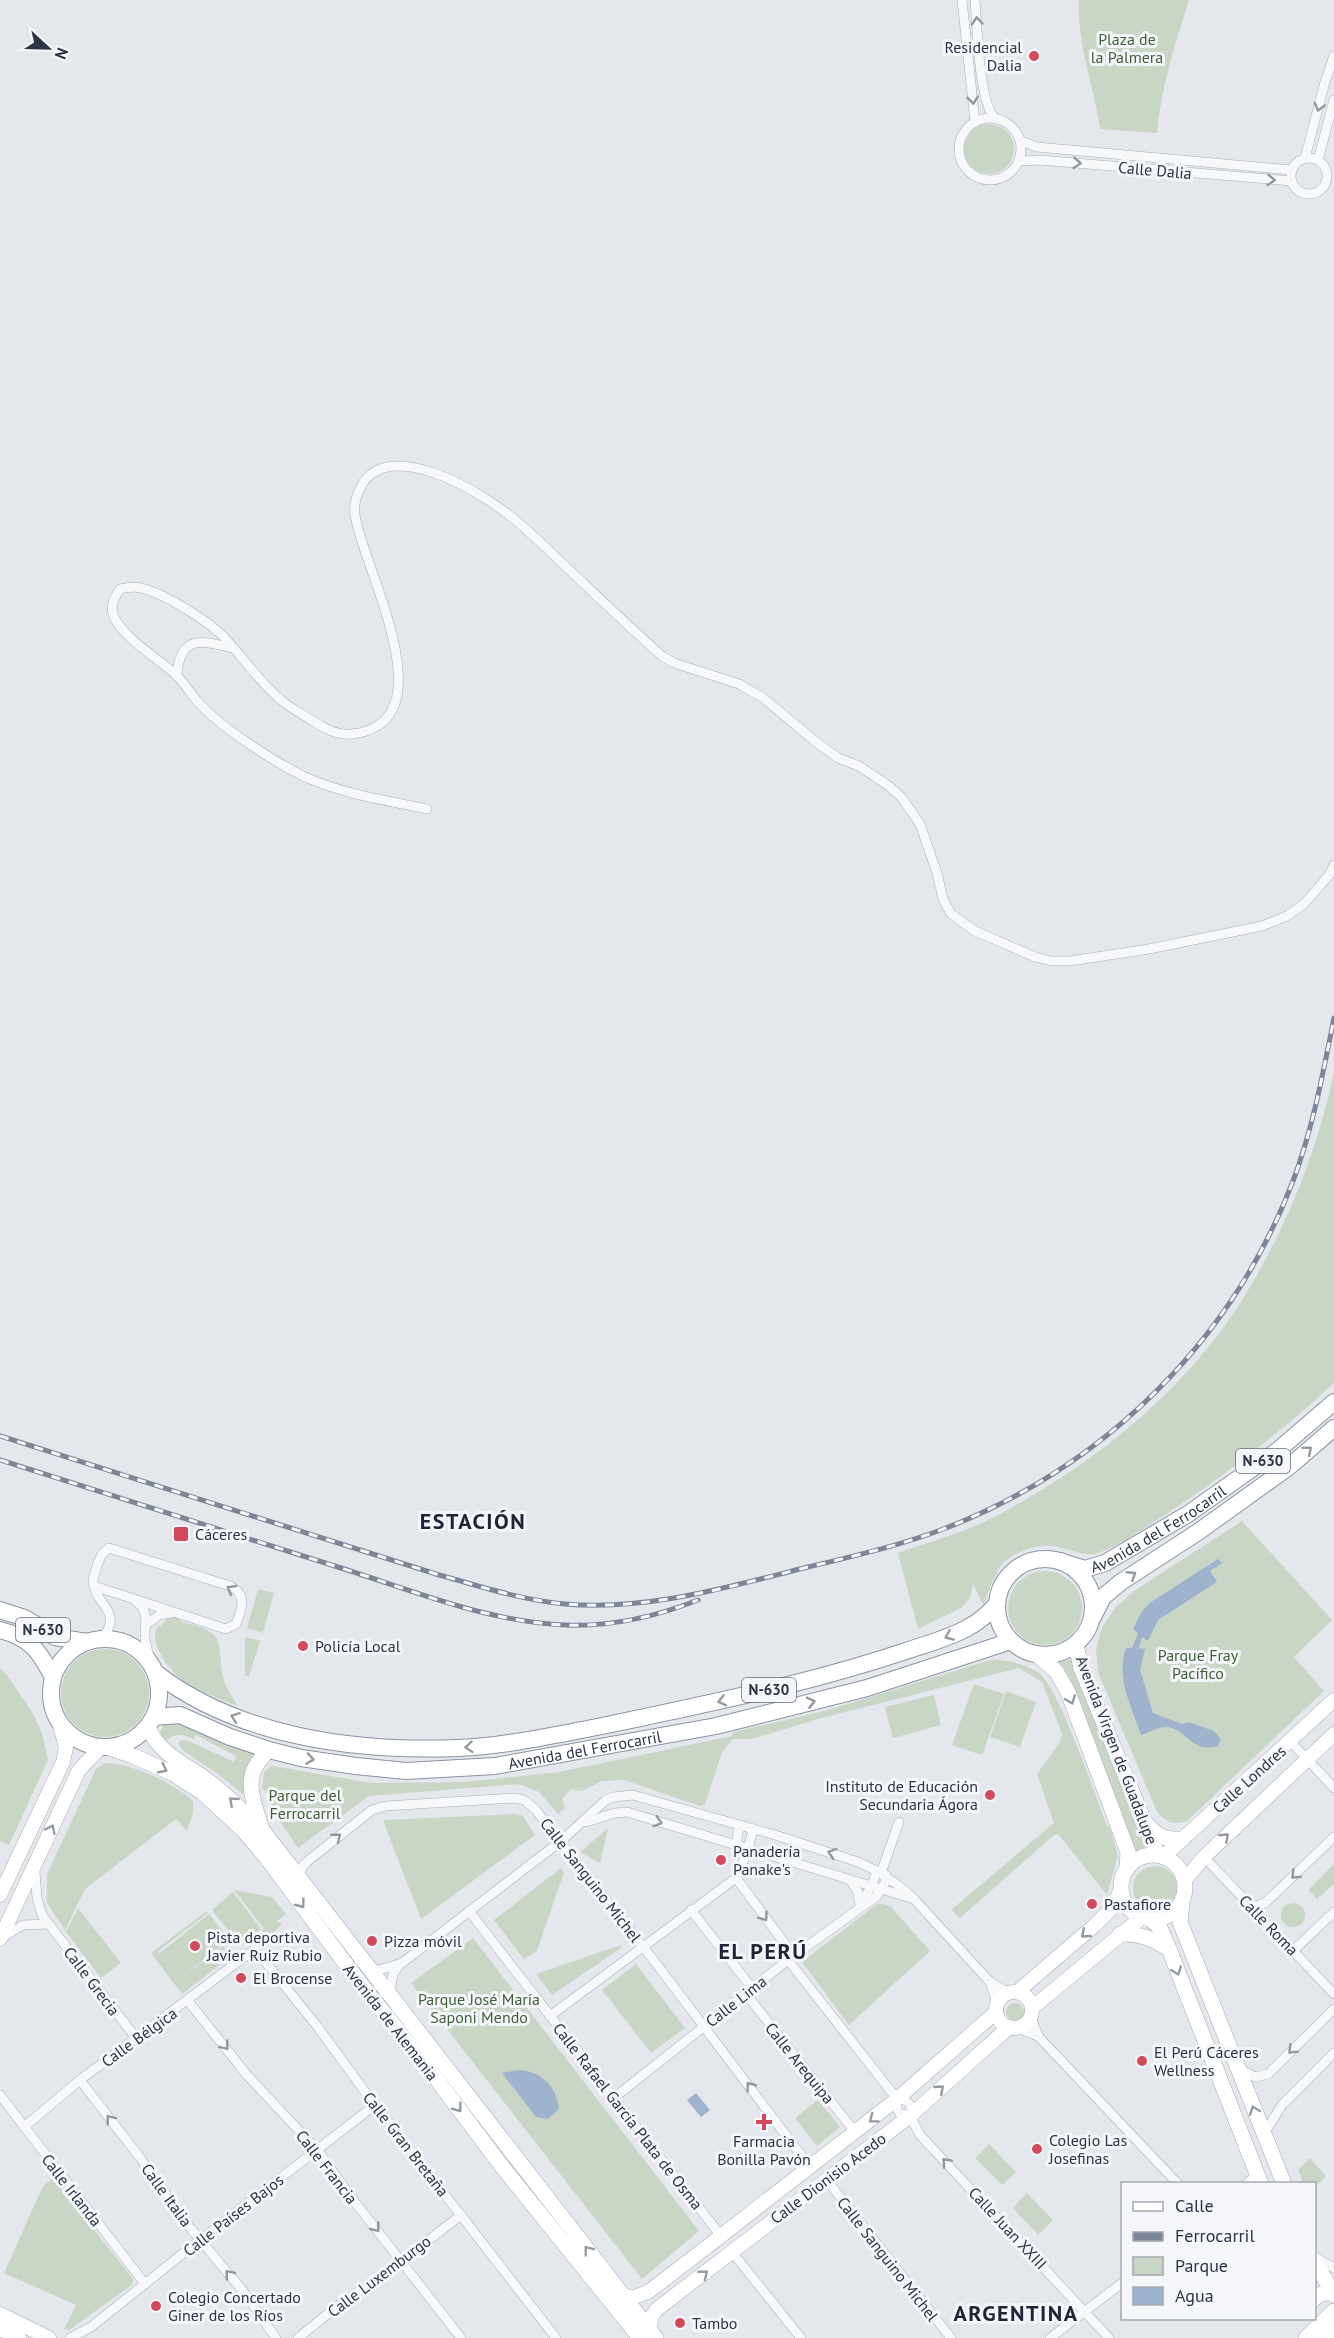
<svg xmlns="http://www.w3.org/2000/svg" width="1334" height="2338" viewBox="0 0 1334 2338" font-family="'PT Sans',sans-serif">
	<rect width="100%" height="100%" fill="#e4e7ec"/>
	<g fill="#c9d6c5">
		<path d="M1079 0H1189C1175 44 1161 87 1157 133L1100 129C1094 85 1077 45 1079 0Z"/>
		<circle cx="989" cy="149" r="25"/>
		<path d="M1334 1072V1383C1282 1431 1227 1474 1168 1513 1147 1526 1125 1543 1101 1552 1085 1559 1068 1547 1052 1546 1037 1545 1022 1550 1009 1558 997 1565 988 1592 984 1606L973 1584 970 1598 961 1608 918 1629 898 1553C930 1542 962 1533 992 1518 1070 1478 1150 1419 1206 1350 1268 1274 1314 1168 1334 1072Z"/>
		<path d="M1242 1521 1332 1620 1294 1657 1324 1691 1187 1821C1172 1825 1167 1823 1157 1812L1098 1672 1096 1649 1102 1628 1115 1608 1134 1591Z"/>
		<circle cx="1045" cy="1608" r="37"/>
		<path d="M258 1589 274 1593 263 1633 247 1628Z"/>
		<path d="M169 1617 179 1618 181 1622C230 1633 215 1640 224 1681 227 1691 234 1698 237 1706 209 1694 179 1686 163 1658 156 1646 153 1640 157 1627L160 1626Z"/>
		<path d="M245 1637 260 1641 249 1676H245Z"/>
		<circle cx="105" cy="1693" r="44"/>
		<path d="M1072 1659 1145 1847 1135 1851 1059 1663Z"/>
		<path d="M990 1660C1005 1659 1026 1664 1039 1673 1059 1688 1096 1797 1107 1826L1110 1828 1118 1855 1107 1895 1058 1834 1054 1835 960 1918 951 1910 1054 1823 1037 1774 1060 1742 1062 1734 1042 1682 1019 1668 818 1719 752 1739H733L722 1752 705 1804 700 1806 624 1780 602 1781 582 1791 571 1789 562 1799 565 1808 558 1814 539 1792 519 1784 369 1796 298 1848 281 1823 265 1790 262 1789 264 1772 272 1766 372 1783 465 1782 559 1772 732 1736 733 1732 825 1711Z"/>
		<path d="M0 1668 7 1675 32 1712 42 1733 48 1760 9 1845 0 1841Z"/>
		<path d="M974 1684 1004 1694 982 1755 952 1745Z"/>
		<path d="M1006 1691 1036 1702 1020 1747 990 1737Z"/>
		<path d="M934 1695 941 1725 893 1738 885 1707Z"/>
		<path d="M178 1721 255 1755 245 1793 243 1794 218 1774 184 1751 178 1744 181 1740 189 1741 234 1762 236 1756 196 1735 194 1739C182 1734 174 1732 164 1743L160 1732 165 1722Z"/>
		<path d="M105 1763C131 1763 174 1783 193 1801V1813L187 1831 176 1819 85 1889 65 1930 47 1903V1874L96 1769Z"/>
		<path d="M516 1814 523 1816 535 1835 421 1919 383 1820Z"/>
		<path d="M608 1828 600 1863 580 1852Z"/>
		<path d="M1334 1864V1884L1317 1899 1308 1890Z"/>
		<circle cx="1155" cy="1888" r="22"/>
		<path d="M561 1868 564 1872 537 1951 524 1959 494 1920Z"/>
		<path d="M234 1890 272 1897 286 1914 277 1921 282 1924 271 1935 265 1937 262 1930 264 1929Z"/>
		<path d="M233 1892 261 1929 241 1946 212 1910Z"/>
		<circle cx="1293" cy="1915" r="12"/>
		<path d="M877 1904H884L891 1907 930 1951 849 2025 802 1962Z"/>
		<path d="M78 1908 121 1963 101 1978 66 1932Z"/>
		<path d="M207 1911 208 1913 158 1951 160 1953 209 1914 229 1939 179 1979 223 1946 231 1956 182 1994 151 1953Z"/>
		<path d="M473 1938 699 2231 642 2279 411 1983Z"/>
		<path d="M621 1945V1948L552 1995 536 1974Z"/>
		<path d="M636 1964 685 2028 651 2053 602 1990Z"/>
		<circle cx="1015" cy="2012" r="9"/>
		<path d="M818 2100 840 2127 817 2146 795 2118Z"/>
		<path d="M989 2144 1016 2172 1002 2185 975 2158Z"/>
		<path d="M1310 2158 1326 2176 1315 2187 1314 2184 1303 2183 1298 2170Z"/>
		<path d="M53 2178 133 2279V2284L69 2330 64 2329 76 2305 4 2273 43 2186Z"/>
		<path d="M1027 2193 1053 2220 1038 2235 1013 2208Z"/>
	</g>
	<g fill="#9fb4cc">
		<path d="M1218 1559 1222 1563 1210 1571 1217 1582 1158 1620 1148 1641 1142 1637 1139 1648 1145 1649 1140 1670 1153 1713 1182 1724 1189 1722 1214 1731 1221 1739 1218 1746C1192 1755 1186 1727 1165 1727 1158 1727 1148 1733 1141 1735 1132 1707 1115 1677 1126 1648H1132L1138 1633 1133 1629 1142 1611 1151 1602Z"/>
		<path d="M518 2070C542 2071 556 2086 559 2109L548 2119 536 2117 502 2073Z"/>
		<path d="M696 2093 710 2110 701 2117 687 2100Z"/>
	</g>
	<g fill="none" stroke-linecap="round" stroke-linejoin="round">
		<defs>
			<g id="street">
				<path d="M962 0 975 122"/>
				<path d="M975 0C977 23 979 105 995 118"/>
				<circle cx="990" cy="149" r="31"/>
				<path d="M1021 141 1037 147 1292 170"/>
				<path d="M1305 158 1325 82 1334 56"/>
				<circle cx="1309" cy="176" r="18"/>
				<path d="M1318 160 1334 100"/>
				<path d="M1019 161 1039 160 1292 181"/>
				<path d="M177 675C180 635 200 640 233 648"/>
				<path d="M427 809C385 800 342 794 303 776 273 761 220 727 198 702 190 693 184 682 175 674 159 659 119 635 113 614 110 604 115 597 120 589 125 588 130 587 134 587 157 588 208 621 224 637 243 657 259 682 281 700 290 708 302 714 313 721 323 728 339 736 352 734 451 723 362 566 355 515 353 499 361 479 376 471 407 455 460 482 486 499 514 516 538 540 562 563 595 594 628 626 662 656L674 663 739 684 762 697 816 742 838 758 859 766 889 786 902 798 920 824 937 873 943 899 951 914 975 931 1035 957 1051 961H1070L1149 949 1262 926 1287 916 1304 904 1330 874 1334 865"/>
				<path d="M94 1586 226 1629 236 1624C242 1609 248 1595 230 1586L109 1548C102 1552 101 1556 98 1563 96 1569 93 1576 93 1582 96 1607 124 1610 102 1639"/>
				<path d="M136 1601C151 1614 144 1623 145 1638 146 1647 149 1655 151 1663"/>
				<path d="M147 1624 159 1615 171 1613"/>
				<path d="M1290 1741 1334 1788"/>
				<path d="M586 1822 615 1813 627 1812 911 1898"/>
				<path d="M736 1847 738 1831 742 1826"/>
				<path d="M1204 1857 1334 1994"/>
				<path d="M35 1872 37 1898 42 1915 136 2038"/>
				<path d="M881 1873 899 1822"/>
				<path d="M736 1878 794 1956"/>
				<path d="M299 1879 302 1867 309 1860 372 1810 386 1806 514 1798 524 1800 535 1809 655 1962 810 2167"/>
				<path d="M850 1880 858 1892 860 1906"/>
				<path d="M861 1904 871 1887 877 1871"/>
				<path d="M1252 1907 1265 1903 1334 1837"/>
				<path d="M691 1910 752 1988"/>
				<path d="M469 1911 721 2236"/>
				<path d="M3 1937 23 1925 48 1924"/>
				<path d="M1294 1950 1334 1912"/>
				<path d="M788 1960 897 2099C908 2099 914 2106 910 2116L920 2135 1109 2338"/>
				<path d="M369 1968 379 1970 402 1963 561 1841 606 1800 613 1797 633 1795 775 1835 858 1862 877 1871 898 1885 914 1899 990 1982"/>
				<path d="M390 1993 393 1974 400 1964"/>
				<path d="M746 1994 855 2132"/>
				<path d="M188 2001 247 2075 318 2151 354 2201 461 2338"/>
				<path d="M997 2003 990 1982 1009 1993"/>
				<path d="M550 2016 736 1878 748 1850 753 1829"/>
				<path d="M1031 2017 1038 2036 1178 2184"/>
				<path d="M1018 2028 1038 2036"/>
				<path d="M1240 2069 1255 2077 1268 2074 1334 2009"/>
				<path d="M80 2080 141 2159 191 2229 243 2291 276 2338"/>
				<path d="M0 2095 145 2284"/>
				<path d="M615 2097 788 1960 877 1896 886 1881V1875"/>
				<path d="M897 2099V2109L900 2114 910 2116"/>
				<path d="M24 2127 80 2080 255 1949 317 2026 366 2093 556 2338"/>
				<path d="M1264 2134 1282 2105 1334 2053"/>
				<path d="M826 2179 951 2338"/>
				<path d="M1246 2184 1257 2174"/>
				<path d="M732 2252 801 2338"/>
				<path d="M1315 2257 1334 2268"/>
				<path d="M70 2338 91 2327 186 2251 375 2105"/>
				<path d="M298 2338 340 2304 389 2271 461 2215"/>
				<path d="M1050 2338 1122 2283"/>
			</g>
			<g id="secondary">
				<path d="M1164 1856 1334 1700"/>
				<path d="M1185 1880 1204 1857 1334 1734"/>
				<path d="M0 1895 63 1762 66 1747 59 1722"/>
				<path d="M0 1939 79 1770 100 1748"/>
				<path d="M1017 1992 1095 1925 1113 1907 1121 1889"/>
				<circle cx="1014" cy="2010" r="18"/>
				<path d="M1032 2008 1141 1918"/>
				<path d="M624 2296 634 2297 648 2292 699 2253 897 2099 996 2012"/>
				<path d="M0 2314 49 2338"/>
				<path d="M649 2328 652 2316 657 2309 910 2116 1009 2027"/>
				<path d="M0 2329 19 2338"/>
			</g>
			<g id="primary">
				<path d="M1076 1645 1081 1668 1158 1855"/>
				<path d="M1036 1654 1056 1671 1068 1692 1128 1852 1127 1869"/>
				<path d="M148 1727C159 1754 184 1763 207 1780 227 1795 245 1813 263 1831L656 2338"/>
				<path d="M109 1748 133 1756 172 1773 203 1793 243 1830 266 1857 363 1987 422 2060 504 2169 640 2338"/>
				<path d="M1147 1824C1157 1837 1167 1840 1183 1839"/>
				<path d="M261 1826C251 1795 242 1774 269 1750"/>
				<circle cx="1153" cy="1887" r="32"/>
				<path d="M1182 1903 1180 1922 1284 2184"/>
				<path d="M1151 1920 1160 1928 1169 1949 1261 2184"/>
				<path d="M1120 1934C1140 1933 1153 1939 1169 1949"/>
				<path d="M1314 2260 1334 2295"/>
				<path d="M1314 2299 1318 2295 1331 2292"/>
				<path d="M1306 2338 1334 2311"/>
				<path d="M1324 2338 1334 2329"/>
			</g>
			<g id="highway">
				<circle cx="1045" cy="1607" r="48"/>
				<path id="s1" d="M1060 1561 1085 1569 1105 1563 1188 1514 1277 1451 1334 1402"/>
				<path d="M0 1610 25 1618 55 1637 87 1642"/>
				<path d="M1093 1617 1103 1597 1121 1582 1198 1532 1290 1466 1334 1428"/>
				<path d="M0 1630C31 1638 39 1651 53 1677"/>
				<circle cx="105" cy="1693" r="54"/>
				<path d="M156 1673C239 1737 355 1752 458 1748 506 1746 555 1735 602 1726 664 1713 726 1700 788 1685 828 1675 867 1664 906 1651 927 1644 950 1638 969 1627 980 1621 989 1613 997 1604"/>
				<path id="s2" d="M154 1717 180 1715 230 1737 269 1750 301 1758 356 1766 406 1771 495 1766 716 1726 867 1688 1011 1641"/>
			</g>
		</defs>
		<use href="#street" stroke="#a9aeb7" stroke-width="10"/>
		<use href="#secondary" stroke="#a9aeb7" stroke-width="15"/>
		<use href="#primary" stroke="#a3abb8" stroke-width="16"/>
		<use href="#highway" stroke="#8b94a3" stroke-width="18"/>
		<use href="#street" stroke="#f7f8fa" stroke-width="9"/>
		<use href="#secondary" stroke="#fff" stroke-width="14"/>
		<use href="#primary" stroke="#fff" stroke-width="15"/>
		<use href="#highway" stroke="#fff" stroke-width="16"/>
		<defs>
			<g id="rail">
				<path d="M0 1436 436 1574C479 1586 521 1600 565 1604 648 1611 728 1587 808 1567 854 1556 902 1545 946 1528 1105 1466 1232 1341 1293 1181 1313 1128 1323 1073 1334 1018"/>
				<path d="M0 1460C114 1496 228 1532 341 1568 414 1591 488 1622 565 1625 611 1627 655 1617 698 1600"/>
			</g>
		</defs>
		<use href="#rail" stroke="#7d8696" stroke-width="5"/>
		<use href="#rail" stroke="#f4f6f9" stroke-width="3" stroke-dasharray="9" stroke-linecap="butt"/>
	</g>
	<defs><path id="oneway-chevron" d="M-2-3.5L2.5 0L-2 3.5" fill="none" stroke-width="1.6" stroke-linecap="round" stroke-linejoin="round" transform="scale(1.5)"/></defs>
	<g stroke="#9196a0">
		<use href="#oneway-chevron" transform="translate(977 21) rotate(-95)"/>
		<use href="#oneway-chevron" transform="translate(973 100) rotate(84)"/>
		<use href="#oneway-chevron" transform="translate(1319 107) rotate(104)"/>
		<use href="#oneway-chevron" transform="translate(1077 163) rotate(5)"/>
		<use href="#oneway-chevron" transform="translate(1271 180) rotate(4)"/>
		<use href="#oneway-chevron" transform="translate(231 1589) rotate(-150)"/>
		<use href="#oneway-chevron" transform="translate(658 1822) rotate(17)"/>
		<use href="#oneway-chevron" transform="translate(337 1837) rotate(-39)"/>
		<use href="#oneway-chevron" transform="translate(832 1853) rotate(-162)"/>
		<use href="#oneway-chevron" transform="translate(1295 1875) rotate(136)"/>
		<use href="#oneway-chevron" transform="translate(764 1917) rotate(54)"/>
		<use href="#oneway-chevron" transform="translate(225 2046) rotate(52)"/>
		<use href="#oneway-chevron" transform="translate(1292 2050) rotate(135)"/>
		<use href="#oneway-chevron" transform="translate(750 2086) rotate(-127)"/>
		<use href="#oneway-chevron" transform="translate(110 2119) rotate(-128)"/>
		<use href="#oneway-chevron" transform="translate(946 2162) rotate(-133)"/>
		<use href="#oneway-chevron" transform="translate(376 2228) rotate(51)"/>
		<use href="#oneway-chevron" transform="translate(229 2274) rotate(-130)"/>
	</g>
	<g stroke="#959aa2">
		<use href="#oneway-chevron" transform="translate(1308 1450) rotate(-40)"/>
		<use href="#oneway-chevron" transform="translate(1132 1575) rotate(-33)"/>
		<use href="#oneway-chevron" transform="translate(949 1636) rotate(157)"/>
		<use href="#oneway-chevron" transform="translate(1071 1700) rotate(69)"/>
		<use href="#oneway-chevron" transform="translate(722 1701) rotate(166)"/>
		<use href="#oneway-chevron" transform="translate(811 1702) rotate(-14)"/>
		<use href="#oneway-chevron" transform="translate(235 1717) rotate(-160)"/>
		<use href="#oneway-chevron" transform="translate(469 1747) rotate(175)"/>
		<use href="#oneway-chevron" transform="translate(310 1759) rotate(9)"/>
		<use href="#oneway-chevron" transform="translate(163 1769) rotate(27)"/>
		<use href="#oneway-chevron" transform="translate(233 1801) rotate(-139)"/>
		<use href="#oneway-chevron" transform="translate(51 1829) rotate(-65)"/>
		<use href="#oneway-chevron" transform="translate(1225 1837) rotate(-43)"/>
		<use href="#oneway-chevron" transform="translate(301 1904) rotate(53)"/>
		<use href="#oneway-chevron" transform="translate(1085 1934) rotate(139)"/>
		<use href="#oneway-chevron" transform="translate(1177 1971) rotate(69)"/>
		<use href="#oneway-chevron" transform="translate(940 2089) rotate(-41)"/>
		<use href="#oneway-chevron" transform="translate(458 2108) rotate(53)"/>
		<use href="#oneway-chevron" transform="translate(1254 2110) rotate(-111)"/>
		<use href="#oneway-chevron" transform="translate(873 2119) rotate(143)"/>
		<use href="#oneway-chevron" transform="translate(588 2250) rotate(-128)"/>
		<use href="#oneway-chevron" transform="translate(704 2274) rotate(-38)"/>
	</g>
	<g fill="#d1495b" stroke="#f4f6f9" stroke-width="2">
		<circle cx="1034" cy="56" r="6"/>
		<rect x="173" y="1526" width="16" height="16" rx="3"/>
		<circle cx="303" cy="1646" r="6"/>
		<circle cx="990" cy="1795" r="6"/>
		<circle cx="721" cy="1860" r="6"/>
		<circle cx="1092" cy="1904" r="6"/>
		<circle cx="372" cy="1941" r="6"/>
		<circle cx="195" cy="1946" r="6"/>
		<circle cx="241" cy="1978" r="6"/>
		<circle cx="1142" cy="2061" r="6"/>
		<path d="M761 2113h6v6h6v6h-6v6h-6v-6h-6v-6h6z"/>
		<circle cx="1037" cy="2149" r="6"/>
		<circle cx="156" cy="2306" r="6"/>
		<circle cx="680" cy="2323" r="6"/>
	</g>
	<g text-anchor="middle" stroke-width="6" stroke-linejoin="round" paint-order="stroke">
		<g fill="#f4f6f9" stroke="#676e7b" stroke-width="1.5">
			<rect x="1236" y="1449" width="54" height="24" rx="4.5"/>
			<rect x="16" y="1618" width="54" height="24" rx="4.5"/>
			<rect x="742" y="1678" width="54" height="24" rx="4.5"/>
		</g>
		<g font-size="15" font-weight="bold" fill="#2b3445">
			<text x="1263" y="1466">N-630</text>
			<text x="43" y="1635">N-630</text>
			<text x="769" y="1695">N-630</text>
		</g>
		<g font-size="16" fill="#3f6138" stroke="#f4f6f9">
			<text x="1127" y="45">Plaza de<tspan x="1127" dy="18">la Palmera</tspan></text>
			<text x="1198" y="1661">Parque Fray<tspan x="1198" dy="18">Pacífico</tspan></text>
			<text x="305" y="1801">Parque del<tspan x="305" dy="18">Ferrocarril</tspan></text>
			<text x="479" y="2005">Parque José María<tspan x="479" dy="18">Saponi Mendo</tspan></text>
		</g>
		<g font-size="16" fill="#2b3445" stroke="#f4f6f9" text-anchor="start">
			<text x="1022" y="53" text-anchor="end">Residencial<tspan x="1022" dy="18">Dalia</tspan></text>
			<text x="195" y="1540">Cáceres</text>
			<text x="315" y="1652">Policía Local</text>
			<text x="978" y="1792" text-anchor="end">Instituto de Educación<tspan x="978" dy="18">Secundaria Ágora</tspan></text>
			<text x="733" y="1857">Panadería<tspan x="733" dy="18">Panake's</tspan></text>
			<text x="1104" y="1910">Pastafiore</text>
			<text x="207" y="1943">Pista deportiva<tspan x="207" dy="18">Javier Ruiz Rubio</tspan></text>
			<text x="384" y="1947">Pizza móvil</text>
			<text x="253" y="1984">El Brocense</text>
			<text x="1154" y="2058">El Perú Cáceres<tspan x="1154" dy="18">Wellness</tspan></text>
			<text x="1049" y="2146">Colegio Las<tspan x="1049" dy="18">Josefinas</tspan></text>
			<text x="764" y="2147" text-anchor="middle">Farmacia<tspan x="764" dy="18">Bonilla Pavón</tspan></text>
			<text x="168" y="2303">Colegio Concertado<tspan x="168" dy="18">Giner de los Ríos</tspan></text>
			<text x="692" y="2329">Tambo</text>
		</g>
		<g font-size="16" fill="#2b3445" stroke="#f4f6f9">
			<text transform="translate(1155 170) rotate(5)" y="6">Calle Dalia</text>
			<text dy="6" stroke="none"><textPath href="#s1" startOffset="110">Avenida del Ferrocarril</textPath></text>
			<text dy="6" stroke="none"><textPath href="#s2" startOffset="441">Avenida del Ferrocarril</textPath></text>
			<text transform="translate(1117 1750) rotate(69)" y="6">Avenida Virgen de Guadalupe</text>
			<text transform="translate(1249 1779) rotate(-42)" y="6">Calle Londres</text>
			<text transform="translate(591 1880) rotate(52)" y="6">Calle Sanguino Michel</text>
			<text transform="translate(1269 1925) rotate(46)" y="6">Calle Roma</text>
			<text transform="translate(92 1981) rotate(53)" y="6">Calle Grecia</text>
			<text transform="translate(736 2001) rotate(-38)" y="6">Calle Lima</text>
			<text transform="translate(391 2022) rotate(52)" y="6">Avenida de Alemania</text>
			<text transform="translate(139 2037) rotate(-36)" y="6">Calle Bélgica</text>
			<text transform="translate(800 2063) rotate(51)" y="6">Calle Arequipa</text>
			<text transform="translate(628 2116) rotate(52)" y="6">Calle Rafael García Plata de Osma</text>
			<text transform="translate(406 2144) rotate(52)" y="6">Calle Gran Bretaña</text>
			<text transform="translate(327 2167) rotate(52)" y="6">Calle Francia</text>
			<text transform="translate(828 2178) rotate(-37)" y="6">Calle Dionisio Acedo</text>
			<text transform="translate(72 2190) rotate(52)" y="6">Calle Irlanda</text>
			<text transform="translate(167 2195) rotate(54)" y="6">Calle Italia</text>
			<text transform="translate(233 2215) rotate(-38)" y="6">Calle Países Bajos</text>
			<text transform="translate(1008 2228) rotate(47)" y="6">Calle Juan XXIII</text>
			<text transform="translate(888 2259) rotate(52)" y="6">Calle Sanguino Michel</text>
			<text transform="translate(379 2276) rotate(-37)" y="6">Calle Luxemburgo</text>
		</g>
		<g font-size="22" font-weight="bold" letter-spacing="1.5" fill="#1d2536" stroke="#f4f6f9">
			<text x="473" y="1529">ESTACIÓN</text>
			<text x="763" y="1959">EL PERÚ</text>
			<text x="1016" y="2321">ARGENTINA</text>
		</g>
	</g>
	<rect x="1121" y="2182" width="195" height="138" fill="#f4f6f9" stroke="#a4a8b1" stroke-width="1.5"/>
	<rect x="1133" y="2202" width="30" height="9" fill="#ffffff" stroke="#a4a8b1" stroke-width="1.5"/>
	<text x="1175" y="2212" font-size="18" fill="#2b3445">Calle</text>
	<rect x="1133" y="2232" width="30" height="9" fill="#7d8696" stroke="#a4a8b1" stroke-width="1.5"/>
	<text x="1175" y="2242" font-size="18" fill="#2b3445">Ferrocarril</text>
	<rect x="1133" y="2257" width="30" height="18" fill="#c9d6c5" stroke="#a4a8b1" stroke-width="1.5"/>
	<text x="1175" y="2272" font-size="18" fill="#2b3445">Parque</text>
	<rect x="1133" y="2287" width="30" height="18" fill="#9fb4cc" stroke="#a4a8b1" stroke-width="1.5"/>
	<text x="1175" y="2302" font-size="18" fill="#2b3445">Agua</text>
	<g transform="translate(48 48) rotate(112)" stroke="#f4f6f9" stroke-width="4.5" paint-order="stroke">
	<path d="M0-4.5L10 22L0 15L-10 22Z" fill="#2b3445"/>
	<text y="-9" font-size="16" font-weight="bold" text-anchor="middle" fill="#2b3445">N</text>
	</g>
</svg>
